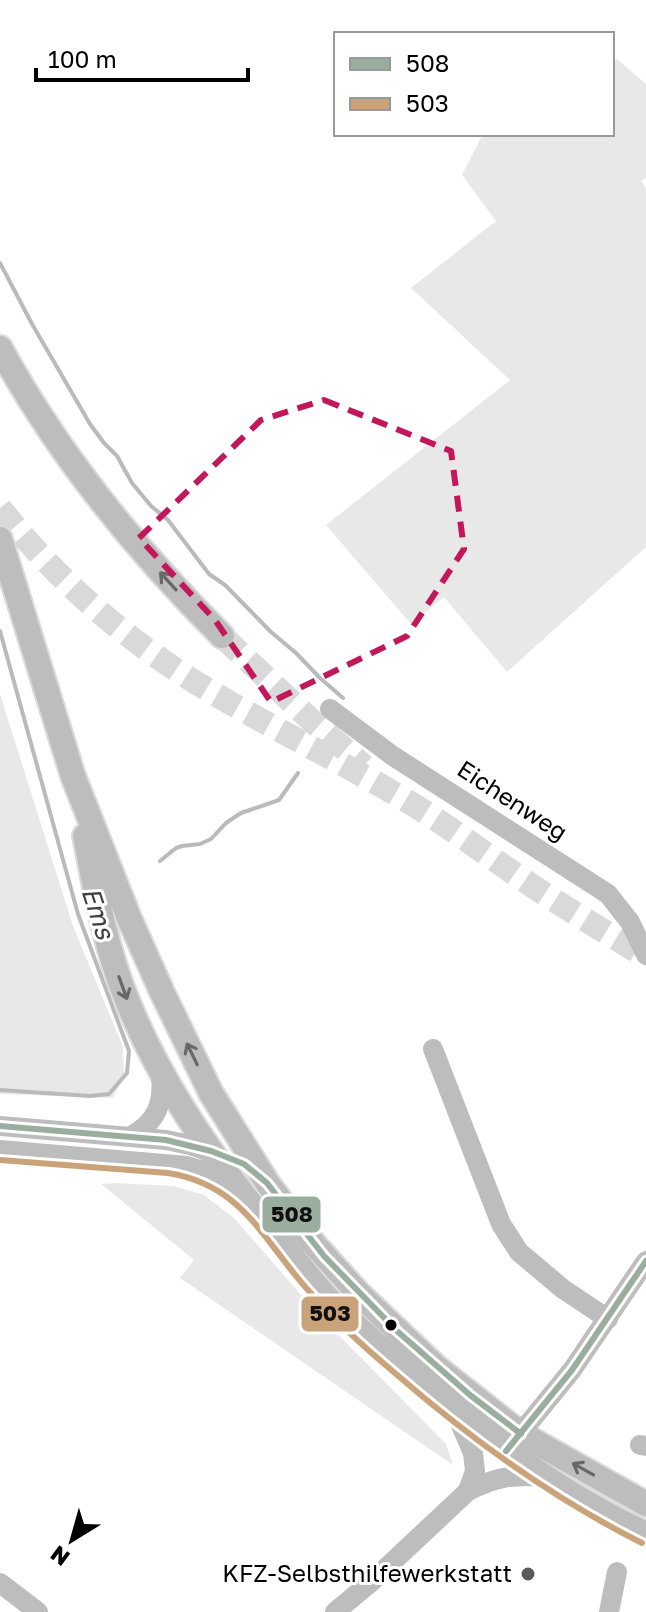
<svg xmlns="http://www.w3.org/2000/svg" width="646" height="1612" viewBox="0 0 646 1612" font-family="'Golos Text',sans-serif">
	<rect width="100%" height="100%" fill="#fff"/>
	<g fill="#e8e8e8">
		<path d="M617 59 646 84V178L641 181 646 188V547L507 672 444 597 411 624 326 525 510 380 411 288 496 221 462 175 483 134H612V61Z"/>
		<path d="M0 694 73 926 123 1047 124 1076 113 1098 0 1094Z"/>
		<path d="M115 1183 174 1186 204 1195 235 1219 315 1311 446 1444 453 1465 180 1278 194 1260 101 1184Z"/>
	</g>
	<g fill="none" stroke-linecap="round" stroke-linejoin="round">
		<g stroke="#bababa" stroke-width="4">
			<path d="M0 263 32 324 90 424 104 443 117 456 132 483 151 506 168 520 209 574 225 585 271 632 296 653 320 678 343 698"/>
			<path d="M0 631 78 914 129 1051 127 1073 109 1094 90 1096 0 1090"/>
			<path d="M160 861 176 848 182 846 200 844 211 839 226 823 241 813 279 800 298 773"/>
		</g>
		<g stroke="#d9d9d9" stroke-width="24" stroke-dasharray="24 12" stroke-linecap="butt">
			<path d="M0 508C52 574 113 629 184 675 259 723 341 760 417 807 460 834 500 865 543 893 577 915 612 936 646 957"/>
			<path d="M222 636 312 721 364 766"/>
		</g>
		<defs>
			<g id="major">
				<path d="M0 348C58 455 136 550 222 636"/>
				<path d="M0 539 73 776 129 918 162 992 211 1093 268 1184 312 1242 359 1294 436 1367 521 1434 646 1504"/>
				<path d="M85 836C96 892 105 946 127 1000 161 1085 213 1160 272 1230 292 1255 311 1282 334 1305 364 1335 397 1362 430 1389 496 1446 566 1497 646 1534"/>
			</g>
		</defs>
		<use href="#major" stroke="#dbdbdb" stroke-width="28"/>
		<g stroke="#bdbdbd" stroke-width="20">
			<path d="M330 709 393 756 608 894 630 922 646 955"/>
			<path d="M433 1049 501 1224 519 1252 563 1289 608 1319"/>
			<path d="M0 1126 166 1140 190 1145 211 1152"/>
			<path d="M131 1136C157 1122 164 1103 161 1074"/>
			<path d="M0 1150 187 1166C204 1171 221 1177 234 1190"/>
			<path d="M455 1411 473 1453 475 1471 468 1491"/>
			<path d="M511 1445 572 1370 646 1261"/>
			<path d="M640 1445 646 1446"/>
			<path d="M0 1583 38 1612"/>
			<path d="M335 1612 370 1583 468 1491C498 1476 509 1476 542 1476"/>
			<path d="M609 1612 617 1572"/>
		</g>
		<use href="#major" stroke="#bdbdbd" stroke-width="24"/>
		<defs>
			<g id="bus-1">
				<path d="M0 1126 166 1140 211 1151 244 1164 267 1183 324 1256 397 1331 470 1395 521 1434"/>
				<path d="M506 1451 572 1370 646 1261"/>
			</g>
			<path id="bus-2" d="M0 1160 168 1173C243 1185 262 1239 308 1290 335 1321 365 1348 396 1374 472 1440 552 1498 642 1543"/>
		</defs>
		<use href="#bus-1" stroke="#fff" stroke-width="12"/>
		<use href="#bus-2" stroke="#fff" stroke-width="12"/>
		<use href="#bus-1" stroke="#99ae9f" stroke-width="6"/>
		<use href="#bus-2" stroke="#caa37a" stroke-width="6"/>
	</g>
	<defs><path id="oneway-shaft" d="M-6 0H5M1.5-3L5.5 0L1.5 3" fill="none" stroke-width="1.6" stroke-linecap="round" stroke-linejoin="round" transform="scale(2)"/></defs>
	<g stroke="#686868">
		<use href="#oneway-shaft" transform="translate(168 581) rotate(-132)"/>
		<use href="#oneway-shaft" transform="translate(123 988) rotate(70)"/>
		<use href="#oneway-shaft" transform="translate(192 1054) rotate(-116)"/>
		<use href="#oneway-shaft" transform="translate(583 1469) rotate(-151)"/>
	</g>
	<path fill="none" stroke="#c2185b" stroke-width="6" stroke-dasharray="16 10" stroke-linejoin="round" d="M324 400 451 451 464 549 407 636 271 702 215 620 139 538 261 420Z"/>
	<circle fill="#000" stroke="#fff" stroke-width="3" cx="391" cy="1325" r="7"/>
	<circle fill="#595959" stroke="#fff" stroke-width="3" cx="528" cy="1574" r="8"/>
	<g text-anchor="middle" stroke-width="6" stroke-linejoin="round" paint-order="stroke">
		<g font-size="24" fill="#000" stroke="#fff">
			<text transform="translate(512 801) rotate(33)" y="8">Eichenweg</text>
		</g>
		<g font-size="24" fill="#000" stroke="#fff" text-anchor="end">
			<text x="512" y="1582">KFZ-Selbsthilfewerkstatt</text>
		</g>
		<g font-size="26" font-style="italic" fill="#3e3e3e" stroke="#fff">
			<text transform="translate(98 913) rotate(72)" y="9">Ems</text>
		</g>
	</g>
	<g stroke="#fff" stroke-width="3">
		<rect x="261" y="1195" width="61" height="39" rx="8" fill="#99ae9f"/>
		<rect x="300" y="1295" width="60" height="38" rx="8" fill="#caa37a"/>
	</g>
	<g font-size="22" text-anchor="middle" font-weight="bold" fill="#111">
		<text x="292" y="1222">508</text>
		<text x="330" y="1321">503</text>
	</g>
	<rect x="334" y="32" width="280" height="104" fill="#ffffff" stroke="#999999" stroke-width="2"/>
	<rect x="350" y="58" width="40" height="12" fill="#99ae9f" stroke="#999999" stroke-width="2"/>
	<text x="406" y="72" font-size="24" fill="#000000">508</text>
	<rect x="350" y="98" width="40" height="12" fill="#caa37a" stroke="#999999" stroke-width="2"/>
	<text x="406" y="112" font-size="24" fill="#000000">503</text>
	<g transform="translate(72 1540) rotate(217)" stroke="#ffffff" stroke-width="6" paint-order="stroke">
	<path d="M0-6L14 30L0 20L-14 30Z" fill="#000000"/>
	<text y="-12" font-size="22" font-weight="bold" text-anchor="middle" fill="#000000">N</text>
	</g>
	<path d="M36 68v12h212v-12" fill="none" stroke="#000000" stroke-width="4"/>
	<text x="48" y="68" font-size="24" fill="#000000" stroke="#ffffff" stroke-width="6" paint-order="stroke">100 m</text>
</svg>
